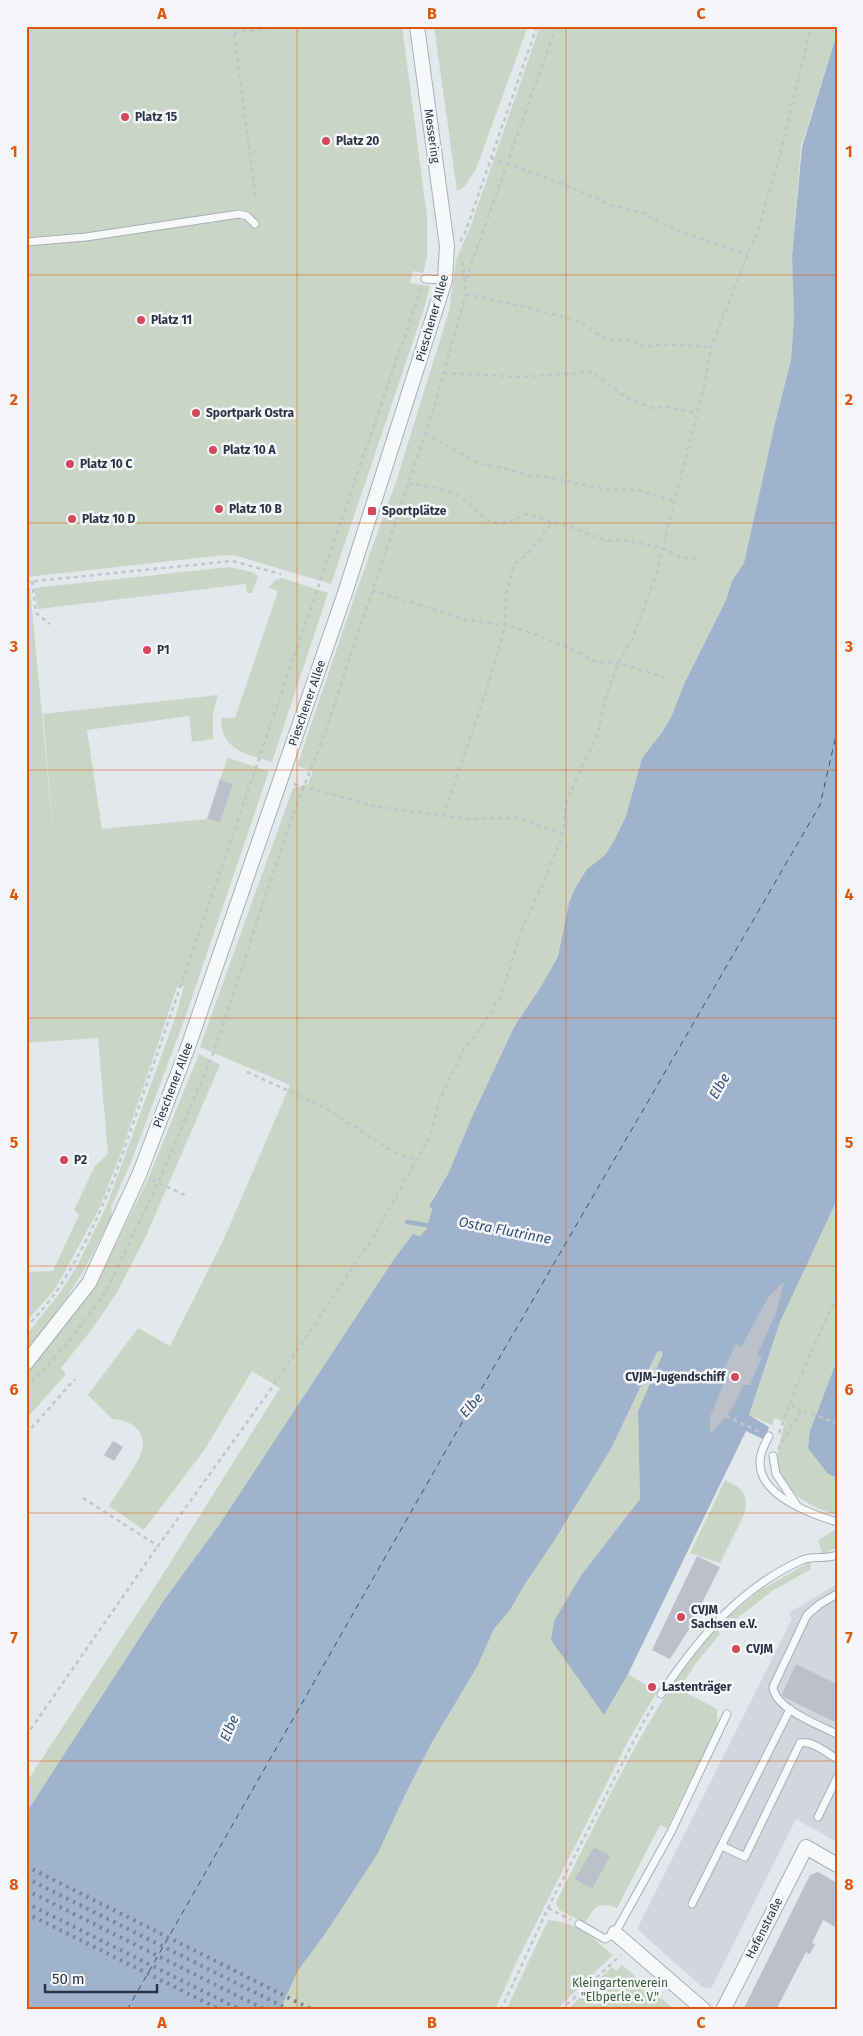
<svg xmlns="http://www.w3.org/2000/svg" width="863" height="2036" viewBox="0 0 863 2036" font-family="'Fira Sans',sans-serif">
	<rect width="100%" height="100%" fill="#e4e7ec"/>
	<path fill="#d2d6de" d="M837 1584V1842L796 1819 711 1989 702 1987 637 1929 792 1619 789 1613Z"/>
	<g fill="#c9d6c5">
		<path d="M26 26H402L427 216V257L423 273 413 271 410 283 430 286 424 309 331 584 237 556 225 555 26 577Z"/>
		<path d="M434 26H528L476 169 464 187 457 191Z"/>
		<path d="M540 26H837V33L801 147 792 256 794 318 791 360 775 423 744 563 732 581 726 600 685 682 671 717 663 731 642 758 626 816 614 841 605 855 587 869 574 890 569 903 558 955 540 988 514 1027 471 1119 449 1172 431 1201C433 1212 429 1228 420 1236L413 1235 394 1259 219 1525 164 1600 26 1813V1783L160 1579 280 1388 252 1371 205 1449 144 1530 109 1506C117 1493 138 1464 142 1451 147 1431 130 1419 112 1419L88 1395 138 1328 170 1346 223 1241 290 1085 200 1047 293 788 308 784 313 771 297 766 355 595 396 482 449 311 456 260 470 228Z"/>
		<path d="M229 567 252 572 258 576 252 593H247L246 584 38 609 34 588Z"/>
		<path d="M282 578 328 593 272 762C247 754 221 751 221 718H235L278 591 269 588 275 580Z"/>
		<path d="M26 588H30L56 862 43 714 218 695 213 713V739L192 742 189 716 87 730 102 829 207 819 220 823 233 784 220 779 228 758 269 771 185 1018 131 1162 111 1207 112 1216 84 1270 67 1297 26 1352V1335L59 1294 77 1266 107 1205 175 1018 184 986 177 987 121 1153 99 1209 55 1289 26 1322V1272L53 1271 79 1215 74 1210 95 1166 108 1154 98 1038 26 1043Z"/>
		<path d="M199 1054 220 1065 146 1236 116 1294 92 1329 61 1368 66 1374 26 1419V1375L93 1290 148 1179Z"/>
		<path d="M837 1200V1360L810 1431 828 1474 837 1478V1515C809 1507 777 1490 778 1457 778 1445 782 1433 785 1422L774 1418 772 1425 749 1415 780 1322Z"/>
		<path d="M657 1352 661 1351 664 1354 638 1411 640 1499 582 1574 604 1715 628 1674 657 1692 628 1741 517 1961 495 2010H280L296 1972 378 1853 405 1795 431 1744 477 1667 494 1629 510 1610 525 1584 554 1541 611 1449Z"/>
		<path d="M725 1480C743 1488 749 1495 744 1515L720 1563 690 1553Z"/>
		<path d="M837 1529V1547L823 1555 818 1540Z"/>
		<path d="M810 1562 811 1569 772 1591 730 1624 728 1617 760 1590Z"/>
		<path d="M717 1627 720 1634 696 1663 679 1689 717 1709V1727L667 1828 660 1825 617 1908C598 1901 594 1907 585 1923L559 1910 556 1902C593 1830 627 1755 671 1687 685 1666 701 1647 717 1627Z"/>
		<path d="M548 1920C579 1923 590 1936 613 1955L556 2010H506Z"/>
		<path d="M622 1965 675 2010H567L612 1967 616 1971Z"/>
	</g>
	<g fill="#9fb4cc">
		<path d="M837 33V1200L780 1322 749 1415 769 1427 765 1440 746 1431 628 1674 604 1715 551 1640 554 1621 582 1574 640 1499 638 1411 663 1354 661 1351 657 1352 611 1449 554 1541 525 1584 510 1610 494 1629 477 1667 431 1744 405 1795 378 1853 327 1931 297 1972 280 2010H26V1813L164 1600 219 1525 394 1259 413 1234 420 1236 427 1228 432 1209 429 1206 449 1172 471 1119 514 1027 540 988 558 956 569 903 574 890 587 869 605 855 614 841 626 816 642 758 663 731 671 717 685 682 726 600 732 581 744 563 775 423 791 360 794 318 792 256 802 147Z"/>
		<path d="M837 1360V1478L828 1474 808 1448 810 1431Z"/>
	</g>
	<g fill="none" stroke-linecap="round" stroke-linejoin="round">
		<path stroke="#9fb4cc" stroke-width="4.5" d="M407 1222 432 1226"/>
		<path stroke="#34527a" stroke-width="1" stroke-dasharray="6 5" stroke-linecap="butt" d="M127 2010 476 1398 820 805 837 731"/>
	</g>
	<g fill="#bbc0ca">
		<path d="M220 779 233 784 220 823 207 819Z"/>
		<path d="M784 1282 776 1313 757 1355 762 1357 750 1385H743L733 1407 722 1421 710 1434V1417L726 1377 723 1371 736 1344 741 1347 769 1296Z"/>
		<path d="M113 1441 123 1447 114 1461 104 1455Z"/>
		<path d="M697 1556 720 1567 689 1629 670 1659 652 1650Z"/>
		<path d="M796 1664 837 1684V1723L784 1697 782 1694Z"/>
		<path d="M594 1847 610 1856 592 1889 575 1879Z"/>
		<path d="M818 1872 837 1883V1928L823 1920 812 1943 815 1944 810 1954 806 1952 776 2010H743L810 1875Z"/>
	</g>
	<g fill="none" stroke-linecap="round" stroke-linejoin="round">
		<defs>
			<g id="service">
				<path d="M26 242 86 237 239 214 247 216 255 224"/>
				<path d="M425 279 445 280"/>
				<path d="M769 1436C765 1443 760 1454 760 1462 759 1496 811 1514 837 1522"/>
				<path d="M773 1456 776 1474 796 1504"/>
				<path d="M837 1594 820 1604 807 1615 773 1687C775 1709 819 1725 837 1734"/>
				<path d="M661 1694C697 1640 739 1589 800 1561 812 1555 824 1560 837 1555"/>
				<path d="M818 1817 837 1778"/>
				<path d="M722 1846 745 1857 800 1743C812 1740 827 1753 837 1759"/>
				<path d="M692 1904 790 1709"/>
				<path d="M579 1924 605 1939 615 1933 671 1832 727 1714"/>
			</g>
			<g id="minor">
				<path d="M26 1363 89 1283 139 1175 188 1047 345 593 445 280 447 246 417 26"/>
				<path d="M615 1933 704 2010"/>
				<path d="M723 2010 806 1847 837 1865"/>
			</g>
		</defs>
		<use href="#service" stroke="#a9aeb7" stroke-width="9"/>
		<use href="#minor" stroke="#a9aeb7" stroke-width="16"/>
		<g stroke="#c2c5cb" stroke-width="2.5" stroke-dasharray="4 4" stroke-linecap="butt">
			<path d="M233 26 256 200"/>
			<path d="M234 33 283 26"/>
			<path d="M491 158 563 184 611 205 643 213 678 231 748 255"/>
			<path d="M460 241 464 236 537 26"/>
			<path d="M466 279 556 26"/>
			<path d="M466 294 534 309 580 322 606 339 633 341 646 347 661 344 711 347"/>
			<path d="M444 373 522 377 591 372 627 398 652 408 665 407 697 413"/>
			<path d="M425 433 480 464 499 467 532 476 547 477 609 490H638L674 501"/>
			<path d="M409 483C422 486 438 487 451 492 486 506 479 539 526 514L567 526 607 541 622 540 661 547 682 558H702"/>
			<path d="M32 581 36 613 50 624"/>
			<path d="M26 582 232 561 281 574"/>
			<path d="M372 590 467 620 505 625 526 631 574 650 596 662 618 663 667 678"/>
			<path d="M294 784 379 807 469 819 518 818 563 834"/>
			<path d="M443 816 489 683 505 625 506 594 514 565 529 552 552 523"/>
			<path d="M247 1072 322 1106 391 1150 417 1161"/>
			<path d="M152 1180 187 1196"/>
			<path d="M26 1328C37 1315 49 1303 58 1289 82 1253 100 1213 116 1173L421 289"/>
			<path d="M26 1388 66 1345 105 1293 158 1183 212 1057 294 811 321 744 434 407 466 294 462 258"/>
			<path d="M791 1405 801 1410"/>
			<path d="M726 1416 760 1432"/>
			<path d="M779 1433 799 1380 837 1295"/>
			<path d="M26 1434 75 1379"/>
			<path d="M778 1449 801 1410 837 1423"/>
			<path d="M83 1498 158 1546 273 1386 374 1236 431 1134 438 1104 464 1049 481 1028 501 995 522 929 544 881 563 834 566 804 581 768 597 736 605 698 618 663 632 640 657 571 705 382 711 347 759 227 779 158 811 26"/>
			<path d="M26 1736 158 1546"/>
			<path d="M548 1908 571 1920"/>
			<path d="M501 2010 548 1908 644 1721 655 1703"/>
			<path d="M561 2010 621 1955"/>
		</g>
		<use href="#service" stroke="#f7f8fa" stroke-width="7"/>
		<use href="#minor" stroke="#f7f8fa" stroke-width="14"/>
		<g stroke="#7d8696" stroke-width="4" stroke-dasharray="2.5 5" stroke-linecap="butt">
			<path d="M26 1866 313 2010"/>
			<path d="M26 1878 290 2010"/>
			<path d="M26 1890 266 2010"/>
			<path d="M26 1903 241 2010"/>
			<path d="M26 1913 221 2010"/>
		</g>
	</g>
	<path fill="none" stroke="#df570f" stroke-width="1" stroke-opacity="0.55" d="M297 26V2010M566 26V2010M26 275H837M26 523H837M26 770H837M26 1018H837M26 1266H837M26 1513H837M26 1761H837"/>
	<g fill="#d1495b" stroke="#f4f6f9" stroke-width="2">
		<circle cx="125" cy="117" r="5"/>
		<circle cx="326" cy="141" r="5"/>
		<circle cx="141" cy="320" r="5"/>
		<circle cx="196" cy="413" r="5"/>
		<circle cx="213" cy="450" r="5"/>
		<circle cx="70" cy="464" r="5"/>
		<circle cx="219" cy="509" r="5"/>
		<rect x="367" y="506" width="10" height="10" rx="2.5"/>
		<circle cx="72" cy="519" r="5"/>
		<circle cx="147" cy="650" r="5"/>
		<circle cx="64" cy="1160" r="5"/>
		<circle cx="735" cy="1377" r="5"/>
		<circle cx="681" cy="1617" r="5"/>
		<circle cx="736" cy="1649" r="5"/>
		<circle cx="652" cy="1687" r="5"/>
	</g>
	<g text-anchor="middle" stroke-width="5" stroke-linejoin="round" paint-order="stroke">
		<g font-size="12" font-weight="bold" fill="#2b3445" stroke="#f4f6f9" text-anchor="start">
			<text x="135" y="121">Platz 15</text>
			<text x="336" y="145">Platz 20</text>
			<text x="151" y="324">Platz 11</text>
			<text x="206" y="417">Sportpark Ostra</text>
			<text x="223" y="454">Platz 10 A</text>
			<text x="80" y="468">Platz 10 C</text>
			<text x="229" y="513">Platz 10 B</text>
			<text x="382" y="515">Sportplätze</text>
			<text x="82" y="523">Platz 10 D</text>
			<text x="157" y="654">P1</text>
			<text x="74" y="1164">P2</text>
			<text x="725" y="1381" text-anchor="end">CVJM-Jugendschiff</text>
			<text x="691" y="1614">CVJM<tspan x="691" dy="14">Sachsen e.V.</tspan></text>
			<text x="746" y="1653">CVJM</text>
			<text x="662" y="1691">Lastenträger</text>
		</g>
		<g font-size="12" fill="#2b3445" stroke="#f4f6f9">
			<text transform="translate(432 136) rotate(82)" y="4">Messering</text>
			<text transform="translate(432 318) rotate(-74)" y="4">Pieschener Allee</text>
			<text transform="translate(307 703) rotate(-71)" y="4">Pieschener Allee</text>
			<text transform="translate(173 1085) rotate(-69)" y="4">Pieschener Allee</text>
			<text transform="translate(764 1928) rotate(-63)" y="4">Hafenstraße</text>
		</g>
		<g font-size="12" fill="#3f6138" stroke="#f4f6f9">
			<text x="620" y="1987">Kleingartenverein<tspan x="620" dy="14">"Elbperle e. V."</tspan></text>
		</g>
		<g font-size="14" font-style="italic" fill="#34527a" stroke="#f4f6f9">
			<text transform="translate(719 1086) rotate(-60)" y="5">Elbe</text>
			<text transform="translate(505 1230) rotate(11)" y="5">Ostra Flutrinne</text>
			<text transform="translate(471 1405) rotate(-48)" y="5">Elbe</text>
			<text transform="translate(229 1728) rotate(-66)" y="5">Elbe</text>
		</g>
	</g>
	<rect width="863" height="2036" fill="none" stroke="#f4f6f9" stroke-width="55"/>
	<path d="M45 1984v8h112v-8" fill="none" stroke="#2b3445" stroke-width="2.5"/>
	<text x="52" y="1984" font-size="15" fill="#2b3445" stroke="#f4f6f9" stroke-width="4" paint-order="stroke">50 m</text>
	<rect x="28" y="28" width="808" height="1980" fill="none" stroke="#df570f" stroke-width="2"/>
	<g font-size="16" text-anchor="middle" font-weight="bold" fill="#df570f">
		<text x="162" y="19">A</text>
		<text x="432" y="19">B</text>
		<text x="701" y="19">C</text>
		<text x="14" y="157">1</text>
		<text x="849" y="157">1</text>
		<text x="14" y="405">2</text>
		<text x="849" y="405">2</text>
		<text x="14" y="652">3</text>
		<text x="849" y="652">3</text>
		<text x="14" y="900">4</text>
		<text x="849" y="900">4</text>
		<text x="14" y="1148">5</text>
		<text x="849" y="1148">5</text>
		<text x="14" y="1395">6</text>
		<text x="849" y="1395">6</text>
		<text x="14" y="1643">7</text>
		<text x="849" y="1643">7</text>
		<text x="14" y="1890">8</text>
		<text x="849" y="1890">8</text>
		<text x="162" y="2028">A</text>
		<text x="432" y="2028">B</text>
		<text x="701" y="2028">C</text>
	</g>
</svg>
